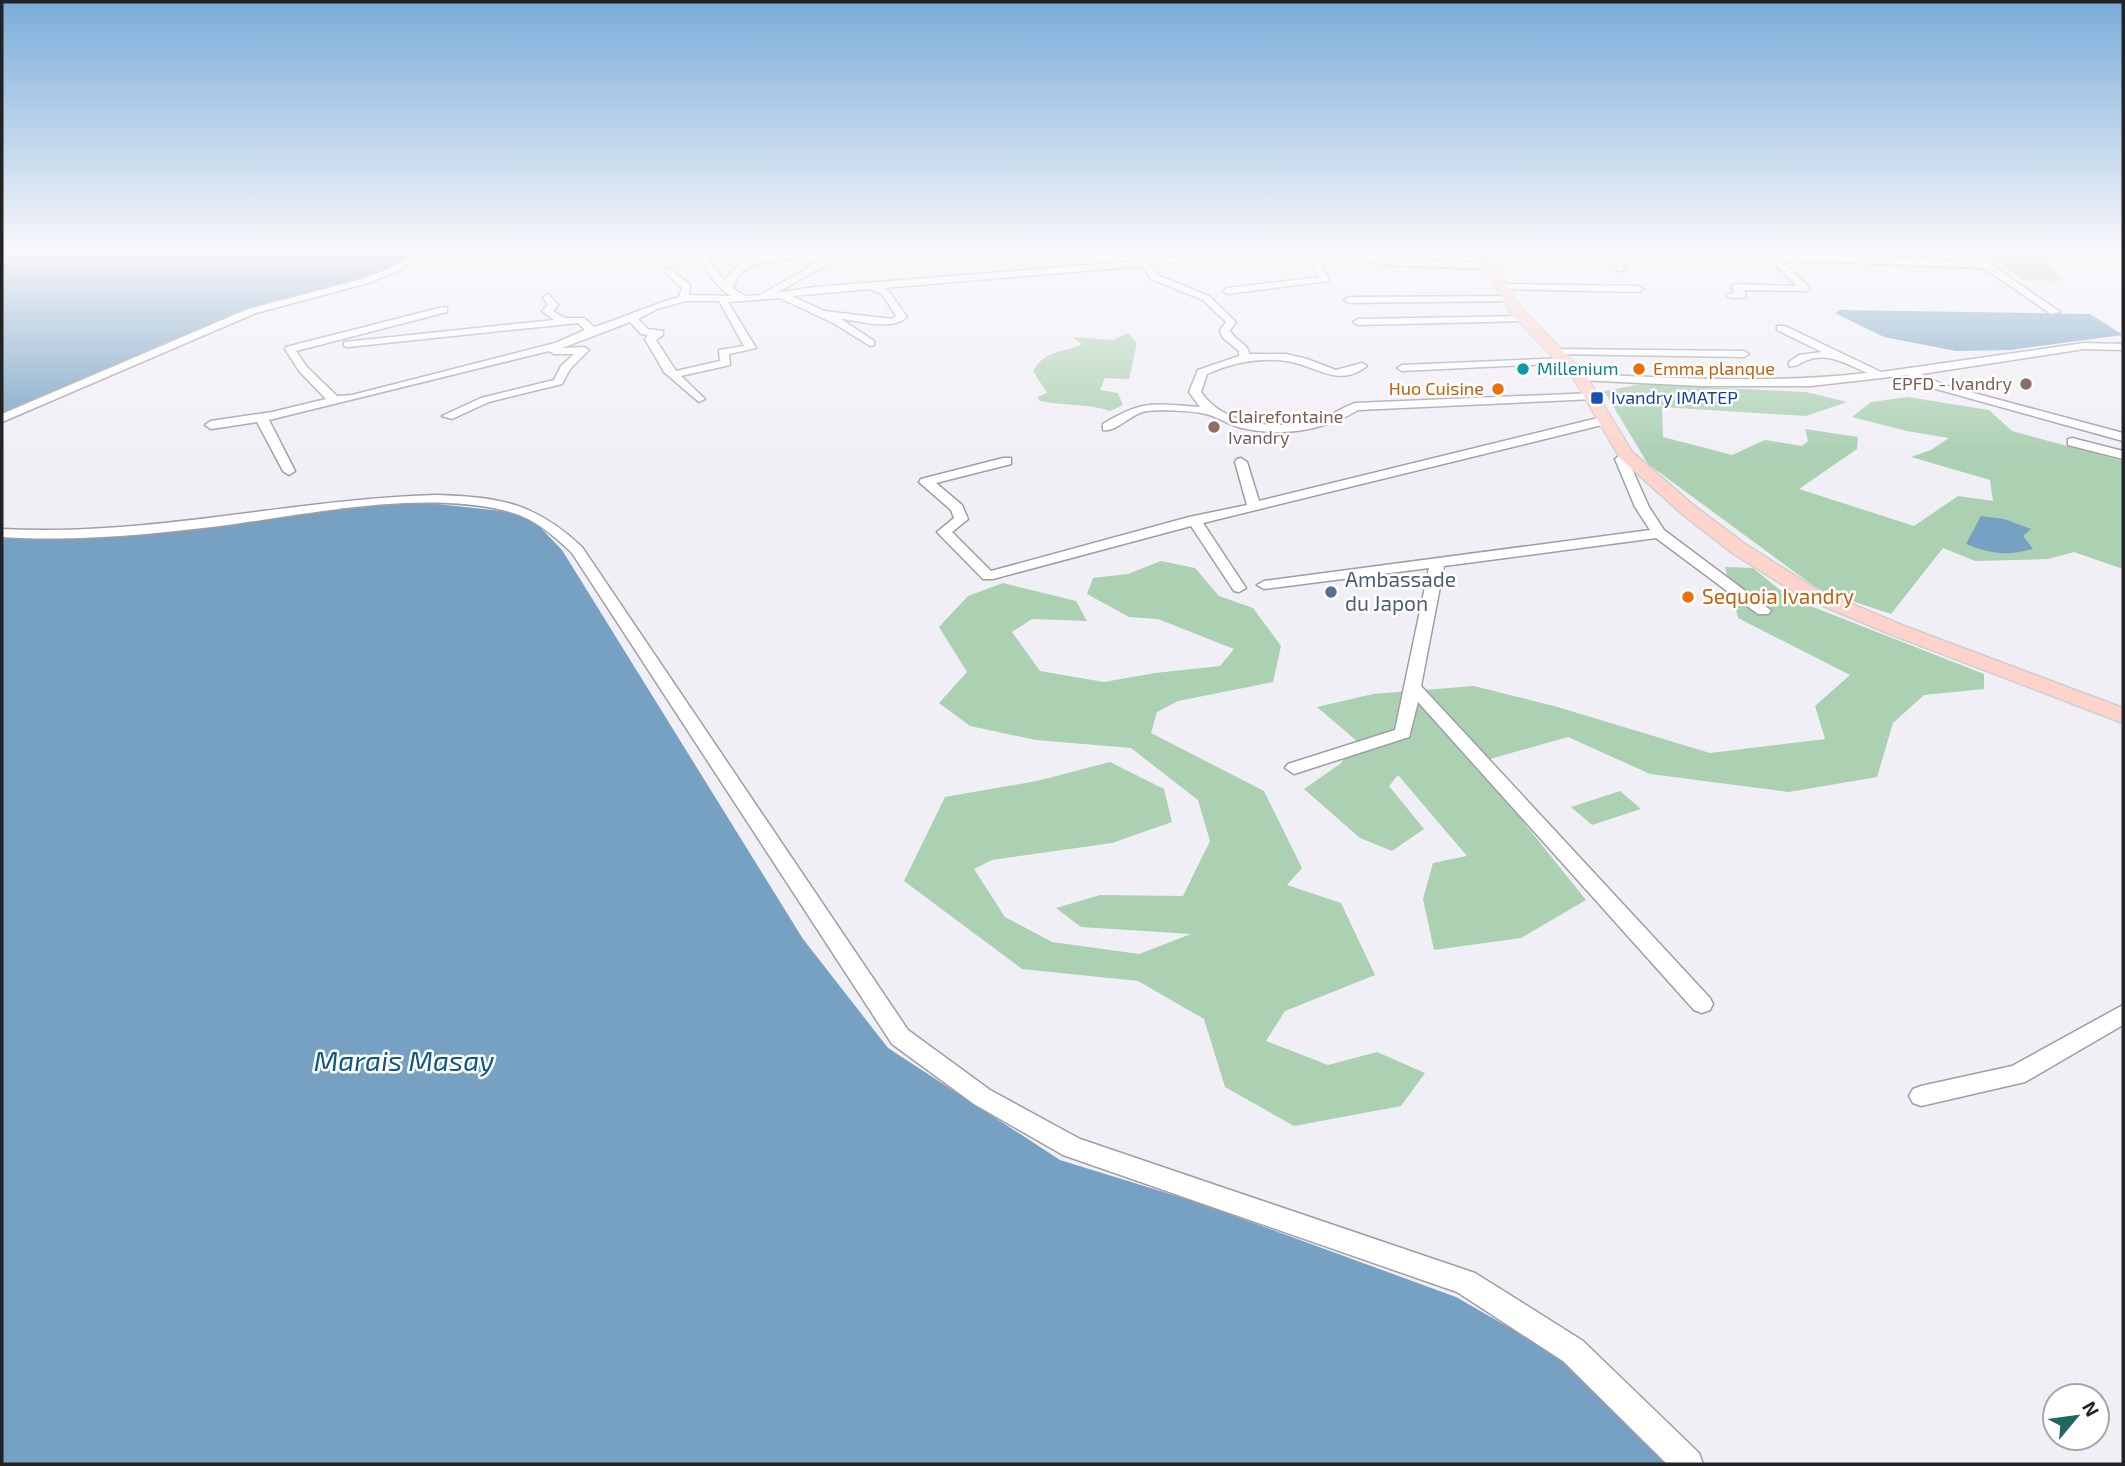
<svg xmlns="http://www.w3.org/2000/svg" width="2125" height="1466" viewBox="0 0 2125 1466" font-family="'Exo 2',sans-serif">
	<rect width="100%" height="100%" fill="#f1eff6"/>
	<g fill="#abd0b2">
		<path d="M1982 252H2037L2063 281 2023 280Z"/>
		<path d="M1128 333 1137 343 1129 379 1105 378 1100 390 1118 393 1123 405 1110 411C1088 403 1063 406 1040 401L1037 397 1047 393 1033 371C1046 349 1064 353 1082 344L1072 337 1113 340Z"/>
		<path d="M1642 384 1806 392 1847 402 1806 416 1662 407 1663 437 1732 455 1765 440 1802 446 1808 441 1805 429 1858 437 1857 449 1799 489 1914 526 1958 496 1993 501 1990 480 1911 457 1931 450 1949 438 1907 431 1852 417 1871 402 1908 397 1989 410 2012 431 2123 461V569L2074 552 2048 559 1975 561 1943 548 1891 614 1819 590 1648 464 1604 391Z"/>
		<path d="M1161 561 1195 568 1219 596 1253 608 1281 646 1273 682 1178 701 1157 712 1151 733 1264 791 1302 868 1287 885 1341 903 1375 975 1285 1011 1266 1041 1328 1065 1377 1052 1425 1073 1401 1106 1294 1126 1225 1087 1204 1019 1138 981 1022 969 904 881 945 797 1037 781 1110 762 1164 789 1172 822 1112 843 992 860 974 869 1005 917 1052 942 1139 954 1191 934 1081 927 1056 908 1100 895 1183 896 1210 841 1198 800 1131 748 1036 740 970 726 939 703 967 672 939 627 968 596 1003 583 1076 601 1087 621 1032 619 1012 632 1040 671 1104 682 1155 673 1220 666 1234 649 1158 619 1129 617 1087 594 1093 578 1128 574Z"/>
		<path d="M1725 567 1753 568 1790 598 1984 674V689L1924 695 1893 723 1877 777 1789 792 1650 774 1568 737 1476 763 1586 900 1521 938 1434 950 1423 899 1433 863 1467 856 1398 775 1389 786 1424 829 1392 851 1360 838 1304 789 1340 764 1358 742 1317 707 1373 694 1474 686 1554 706 1710 753 1825 739 1815 706 1850 675 1738 618Z"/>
		<path d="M1620 791 1641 809 1592 825 1571 807Z"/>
	</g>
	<g fill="#76a1c2">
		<path d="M2 252H409L408 258 389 271 214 326 2 416Z"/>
		<path d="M1840 310 2090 314 2123 335 2010 350 1956 351 1884 337 1835 313Z"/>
		<path d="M418 502 511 512 538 525 562 550 803 939 888 1048 1060 1160 1196 1202 1456 1297 1564 1359 1640 1425 1674 1464H2V537L53 538Z"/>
		<path d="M1981 516 2004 519 2031 529 2023 536 2033 549C2007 556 1990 554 1966 544Z"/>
	</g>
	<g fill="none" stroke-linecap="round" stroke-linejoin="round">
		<defs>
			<g id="minor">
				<path d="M411 252H419V257L399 271 368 283 256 313 2 422V414L248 309 362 279 393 267 410 256Z"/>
				<path d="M700 252H709L712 265 725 281C741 249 796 250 825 256L826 265 776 293 815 287 1138 261 1135 255 1139 252 1147 260 1225 252H1257L1150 265 1157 275 1209 296 1236 322 1230 330C1234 341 1249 343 1249 354H1286L1307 359 1336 370 1362 363 1367 366C1337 389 1317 365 1286 361 1258 357 1232 363 1207 374L1201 392C1226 428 1281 430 1320 419 1333 415 1343 407 1355 403L1593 393 1599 396 1593 399 1358 410C1324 431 1280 437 1242 428 1229 425 1218 417 1206 414 1193 411 1160 409 1147 411 1131 413 1118 432 1103 430V424C1144 399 1154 404 1200 407L1189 392 1198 370 1239 356V351L1223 338 1220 330 1226 322 1203 300 1151 279 1142 266 884 288 888 290 907 317C891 331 861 321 841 319L874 341V345L870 346 835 324 780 298 728 302 756 348 729 354 730 365 681 376 705 399 699 402 664 372 645 339 648 335 641 334 630 322 562 348 584 347 589 350 570 369 562 384 489 402 452 419 442 416 481 398 554 380 561 366 574 354H554L549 351 269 420 295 471 289 475 283 471 257 422 211 429 205 425 211 421 272 412 326 399 299 371 285 349 286 347 443 307 447 308V312L296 351 307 367 337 396 352 395 555 343 585 330 578 323 348 347 344 346V342L554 320 542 311 548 305 543 297 548 294 558 305 553 311 565 318H584L594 327C623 318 650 305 679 297L682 288 664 271 669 268 690 285 689 295 731 296C716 287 704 269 700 252ZM788 259 818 262 760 295 746 296 733 289C738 264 766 261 788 259ZM870 289 882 294 896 316 892 319 824 311 792 296ZM686 301H719L744 346 719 350 720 361 676 371 656 340 663 335V331L648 329 638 319 657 309Z"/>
				<path d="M1309 252H1317L1329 281 1228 294 1223 291 1228 288 1320 277 1309 260Z"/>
				<path d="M1331 252H1349L1385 259 1491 263 1496 266 1491 269 1385 265Z"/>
				<path d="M1603 252H1612L1626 269 1624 271H1618Z"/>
				<path d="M1641 252H1771L1975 262 1963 252H1973L2060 312 2051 314 1984 268 1780 260 1809 287V291L1744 290 1746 297 1731 298 1726 295 1735 292 1731 287 1736 284 1797 286 1769 259 1645 255Z"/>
				<path d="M1503 284 1638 286 1643 289 1638 292 1500 289V285Z"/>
				<path d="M1509 296 1512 297V301L1349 303 1344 300 1349 297Z"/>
				<path d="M1525 316 1530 319 1529 321 1358 325 1353 322 1358 319Z"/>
				<path d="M1777 326H1785L1881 372 2084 343 2123 344V350L2084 349 1921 374 1944 385 2123 433V441L1936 389 1907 375 1811 386H1701L1580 380 1574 377 1580 374C1676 378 1771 384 1867 373 1847 364 1827 351 1805 361 1798 364 1797 367 1789 366V362L1799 355 1822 352 1777 330Z"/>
				<path d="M1559 349 1744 351 1749 354 1744 357 1555 354 1554 352Z"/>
				<path d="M1566 358 1571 361 1570 363 1402 371 1397 368 1402 365Z"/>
				<path d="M1606 416 1612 420 1610 423 1203 523 1246 588 1239 592 1234 591 1191 526 993 579H983L937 532 954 518 951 510 919 482 921 479 1003 458H1011V464L936 483 962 505 968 519 952 532 991 571 1189 517 1247 505 1235 462 1237 459 1241 458 1247 462 1259 501Z"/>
				<path d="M2072 438 2123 451V459L2068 445V439Z"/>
				<path d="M1626 451 1632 455 1628 460 1649 507 1664 530 1768 608 1771 611 1768 614H1758L1656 538 1444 566 1421 686 1710 998 1713 1004 1710 1010 1702 1013 1694 1010 1418 702 1409 737 1294 774 1285 768 1288 764 1395 730 1429 568 1264 589 1257 585 1264 581 1650 530 1635 507 1615 459Z"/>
				<path d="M437 495C500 497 535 503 582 547L908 1030 990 1090 1080 1139 1475 1273 1583 1341 1699 1453 1703 1464H1667L1563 1361 1457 1292 1063 1155 974 1104 892 1044 572 553C553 535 535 519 510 512 430 490 318 512 235 524 157 534 80 542 2 537V529C149 537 291 499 437 495Z"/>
				<path d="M2123 1005V1025L2025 1082 1921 1106 1913 1103 1909 1096 1913 1089 1921 1086 2012 1066Z"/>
			</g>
			<path id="major" d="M1475 252H1487L1521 308 1585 374 1632 452 1693 505 1745 544 1816 589 1904 626 2123 708V723L1890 634 1802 597 1731 552 1681 513 1620 458 1574 379 1511 313Z"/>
		</defs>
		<use href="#minor" stroke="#9f9ea4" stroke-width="3"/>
		<use href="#major" stroke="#cfcfcf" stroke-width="3"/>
		<use href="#minor" fill="#fff" fill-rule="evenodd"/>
		<use href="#major" fill="#fed3cb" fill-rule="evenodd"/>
	</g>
	<linearGradient id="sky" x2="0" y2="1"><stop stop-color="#7aacd9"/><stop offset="0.55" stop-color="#f9f8fb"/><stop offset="1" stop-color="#f9f8fb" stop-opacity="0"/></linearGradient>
	<rect width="2125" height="457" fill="url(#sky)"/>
	<circle fill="#0f9aa8" stroke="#fff" stroke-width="2.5" cx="1523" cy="369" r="7"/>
	<g fill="#e8710a" stroke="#fff" stroke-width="2.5">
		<circle cx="1639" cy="369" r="7"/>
		<circle cx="1498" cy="389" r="7"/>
		<circle cx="1688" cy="597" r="7"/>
	</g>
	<g fill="#8d6e63" stroke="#fff" stroke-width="2.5">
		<circle cx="2026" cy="384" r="7"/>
		<circle cx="1214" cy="427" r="7"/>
	</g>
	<rect fill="#1a4fb4" stroke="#fff" stroke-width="2.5" x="1590" y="391" width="14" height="14" rx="3.5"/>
	<circle fill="#5c6f8a" stroke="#fff" stroke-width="2.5" cx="1331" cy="592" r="7"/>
	<g text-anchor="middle" stroke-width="5" stroke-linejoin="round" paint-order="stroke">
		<g font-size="18" fill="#0d838f" stroke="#fff" text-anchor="start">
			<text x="1537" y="375">Millenium</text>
		</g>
		<g font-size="18" fill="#c56008" stroke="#fff" text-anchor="start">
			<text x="1653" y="375">Emma planque</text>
			<text x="1484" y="395" text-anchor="end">Huo Cuisine</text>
		</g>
		<g font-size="18" fill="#785e54" stroke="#fff" text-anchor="end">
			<text x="2012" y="390">EPFD - Ivandry</text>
			<text x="1228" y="423" text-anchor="start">Clairefontaine<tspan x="1228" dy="21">Ivandry</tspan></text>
		</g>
		<g font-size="18" fill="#164399" stroke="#fff" text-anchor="start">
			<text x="1611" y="404">Ivandry IMATEP</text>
		</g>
		<g font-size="21" fill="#4e5e75" stroke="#fff" text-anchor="start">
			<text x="1345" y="587">Ambassade<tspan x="1345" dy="24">du Japon</tspan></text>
		</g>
		<g font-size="21" fill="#c56008" stroke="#fff" text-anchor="start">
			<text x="1702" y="604">Sequoia Ivandry</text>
		</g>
		<g font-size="28" font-style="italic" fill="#0f5883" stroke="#fff">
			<text x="404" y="1071">Marais Masay</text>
		</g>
	</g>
	<rect width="2125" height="1466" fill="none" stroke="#232325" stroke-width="7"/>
	<g transform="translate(2076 1417) rotate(61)"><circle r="33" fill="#ffffff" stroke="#a7a7a8" stroke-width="2"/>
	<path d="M0-5L12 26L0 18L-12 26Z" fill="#1e6860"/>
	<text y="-10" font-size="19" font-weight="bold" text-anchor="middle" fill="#232325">N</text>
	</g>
</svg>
